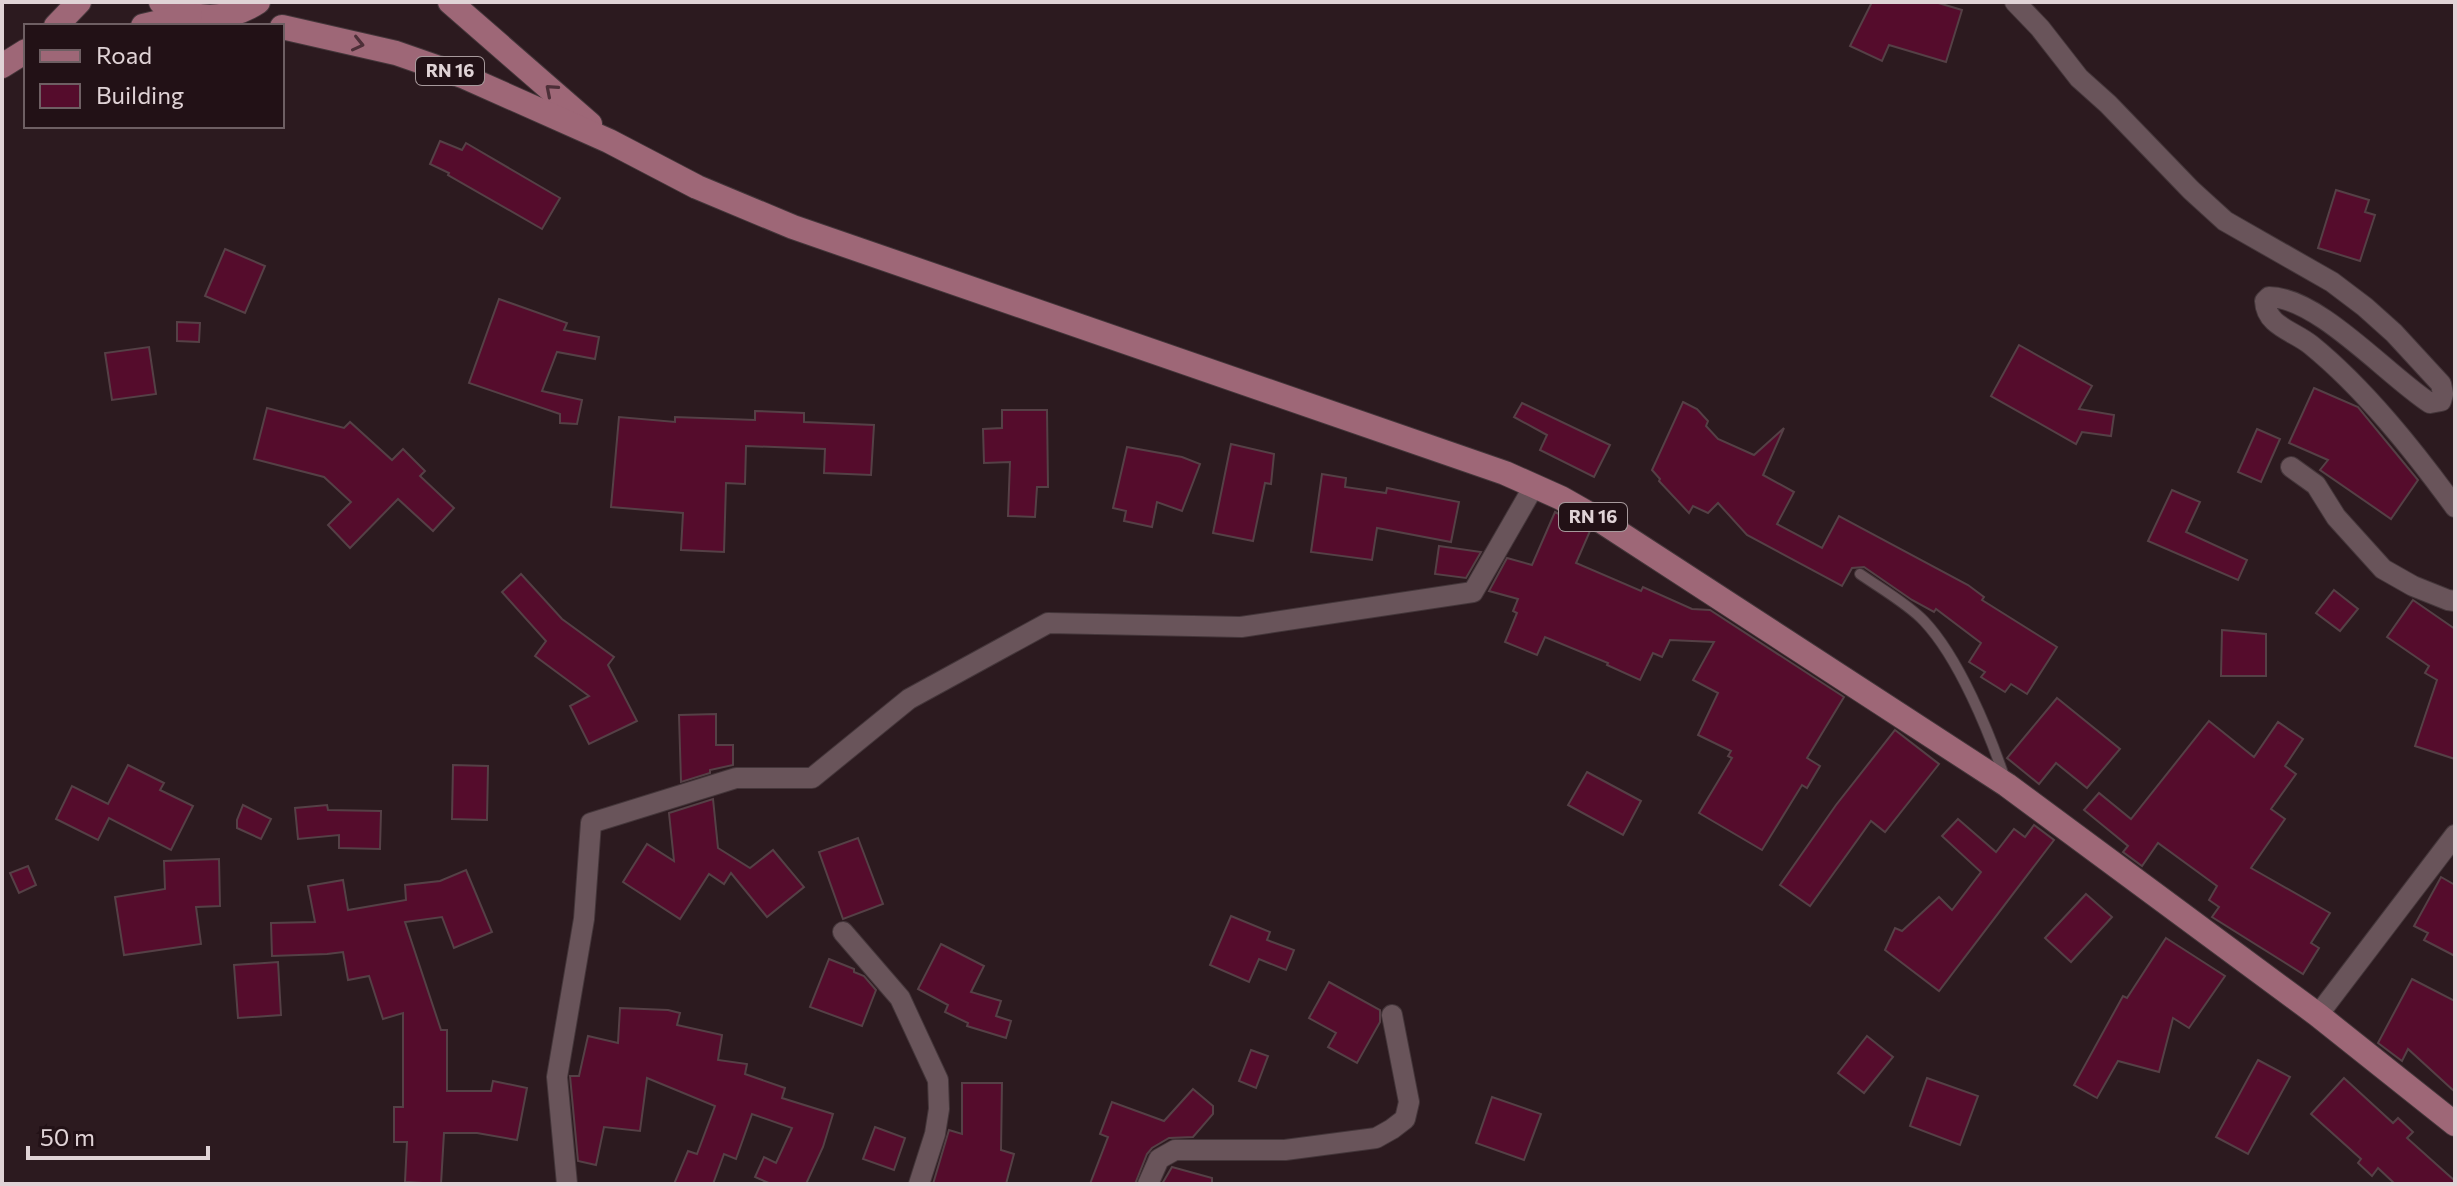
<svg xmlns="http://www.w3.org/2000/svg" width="2457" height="1186" viewBox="0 0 2457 1186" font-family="Commissioner,sans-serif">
	<rect width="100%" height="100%" fill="#2c1a1f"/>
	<g fill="#550c2c" stroke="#554046" stroke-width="2">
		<path d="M1872 2H1935L1962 10 1946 62 1889 45 1882 61 1850 46Z"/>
		<path d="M440 141 462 150 466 143 560 198 542 229 448 175 449 173 430 164Z"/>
		<path d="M2336 190 2369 200 2365 212 2375 215 2360 261 2318 248Z"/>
		<path d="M225 249 265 266 245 313 205 296Z"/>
		<path d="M499 299 567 323 564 330 599 337 595 359 557 352 542 391 582 400 577 424 560 423V414L469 383Z"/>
		<path d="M177 322 200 323 199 342 177 341Z"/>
		<path d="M2019 345 2092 386 2079 409 2114 415 2111 436 2082 432 2076 444 1991 396Z"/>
		<path d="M149 347 156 394 112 400 105 353Z"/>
		<path d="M2314 388 2358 407 2418 480 2391 519 2320 470 2328 460 2289 443Z"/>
		<path d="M1683 402 1697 409 1708 421 1706 426 1718 439 1754 455 1784 428 1763 475 1794 492 1777 524 1822 548 1839 516 1968 585 1984 597 1982 600 2057 647 2027 694 2011 684 2005 692 1981 677 1985 672 1969 662 1981 643 1936 609 1934 612 1912 600 1864 567 1852 568 1842 586 1747 535 1718 503 1708 513 1693 506 1689 513 1659 481 1660 479 1652 470Z"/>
		<path d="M1522 403 1610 445 1594 477 1540 450 1547 435 1514 417Z"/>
		<path d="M267 408 344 428 350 422 392 460 403 449 425 471 420 476 454 508 433 531 398 499 350 548 328 525 351 502 324 477 254 459Z"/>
		<path d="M1002 410H1047L1048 487H1037L1035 517 1008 516 1010 462 984 463 983 429 1002 428Z"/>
		<path d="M755 411 804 413V422L874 425 871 475 824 473 825 449 746 446 745 484 726 483 724 552 681 550 683 513 611 507 619 417 675 422V417L755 420Z"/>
		<path d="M2257 429 2280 439 2261 482 2238 472Z"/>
		<path d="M1231 444 1274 454 1271 484 1265 483 1253 541 1213 533Z"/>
		<path d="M1127 447 1182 457 1200 464 1182 511 1157 502 1152 527 1124 521 1126 511 1113 508Z"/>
		<path d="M1322 474 1346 478 1345 487 1386 493 1387 488 1459 502 1451 542 1377 528 1372 560 1311 552Z"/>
		<path d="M2172 490 2200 502 2186 532 2247 560 2238 580 2148 541Z"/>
		<path d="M1555 512 1590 531 1576 563 1641 591 1643 587 1692 609 1710 610 1844 697 1807 758 1820 766 1807 788 1802 785 1762 850 1699 813 1732 758 1728 756 1731 751 1698 735 1718 693 1693 680 1714 642 1670 640 1662 657 1653 653 1640 680 1607 665 1608 663 1545 637 1537 655 1505 642 1517 613 1513 611 1518 599 1489 591 1507 558 1532 565Z"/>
		<path d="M1439 546 1481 552 1466 578 1435 574Z"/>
		<path d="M521 574 562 619 614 657 608 665 637 721 589 744 570 706 589 696 535 656 546 641 502 592Z"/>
		<path d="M2334 590 2358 609 2340 631 2316 613Z"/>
		<path d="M2413 600 2455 629V759L2415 746 2437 680 2425 673 2429 666 2387 637Z"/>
		<path d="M2222 630 2266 634V676H2221Z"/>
		<path d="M2057 698 2120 749 2087 788 2056 763 2039 784 2007 758Z"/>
		<path d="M716 714V745H733V765L710 770V773L681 782 679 715Z"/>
		<path d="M2209 721 2254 757 2278 722 2303 739 2285 766 2296 774 2271 809 2285 819 2251 868 2330 913 2311 943 2319 948 2303 974 2212 917 2219 907 2209 900 2217 886 2158 843 2142 866 2123 852 2128 846 2084 810 2099 793 2131 819Z"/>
		<path d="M1895 730 1939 764 1885 832 1871 821 1810 906 1780 885 1836 805Z"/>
		<path d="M128 765 164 783 160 790 193 806 171 850 109 818 98 840 56 819 72 786 108 804Z"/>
		<path d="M453 765 488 766 487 820 452 819Z"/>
		<path d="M1587 772 1641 801 1623 835 1568 805Z"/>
		<path d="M713 799 718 848 750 868 773 850 804 887 767 917 731 873 724 884 709 874 680 919 623 882 647 844 674 861 669 813Z"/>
		<path d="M243 805 271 819 261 839 237 828V820Z"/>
		<path d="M327 805 328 810 381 811 380 849 339 848V835L298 839 295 808Z"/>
		<path d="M1958 819 1996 852 2014 829 2025 837 2034 825 2054 840 1939 991 1885 950 1895 928 1902 931 1939 897 1952 910 1981 872 1942 836Z"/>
		<path d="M858 838 883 904 843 919 819 852Z"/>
		<path d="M219 859 220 906 196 907 201 944 124 955 115 897 165 889 164 861Z"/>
		<path d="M28 866 36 885 19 893 10 873Z"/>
		<path d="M466 870 492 932 454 948 442 917 405 922 441 1030H447V1091H491L493 1081 527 1088 517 1140 477 1133H444L441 1184 405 1182 407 1142H394V1107H403V1013L383 1019 369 976 348 980 343 952 327 954 272 956 271 923 315 922 308 886 343 880 348 910 406 900 405 885 440 881Z"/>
		<path d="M2441 877 2455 885V956L2424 940 2428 933 2414 926Z"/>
		<path d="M2086 894 2112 917 2071 962 2045 938Z"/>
		<path d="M1231 916 1270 932 1267 940 1294 950 1286 970 1259 959 1249 982 1210 965Z"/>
		<path d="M2166 938 2225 976 2189 1028 2173 1018 2159 1072 2118 1061 2097 1098 2074 1085 2123 996 2127 998Z"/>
		<path d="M941 944 984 966 971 992 1001 1001 996 1016 1011 1021 1006 1038 967 1026 968 1023 945 1012 948 1005 918 989Z"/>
		<path d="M829 959 854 969V972L864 976 876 990 862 1026 810 1007Z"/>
		<path d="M278 962 281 1015 238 1018 234 965Z"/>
		<path d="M2412 979 2455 1001V1092L2408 1049 2402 1061 2378 1043Z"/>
		<path d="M1329 982 1380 1010V1022L1357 1063 1328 1047 1336 1033 1309 1018Z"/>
		<path d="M620 1008 668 1010 680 1013 677 1025 722 1035 718 1060 747 1064 745 1074 785 1088 782 1098 833 1114 823 1147 806 1184H771L755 1177 764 1157 776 1163 792 1128 752 1114 736 1159 724 1154 713 1184H674L688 1151 697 1154 715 1106 647 1078 640 1131 604 1127 596 1165 578 1161 570 1076H579L588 1036 618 1043Z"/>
		<path d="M1867 1036 1893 1057 1864 1093 1838 1073Z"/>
		<path d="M1251 1050 1268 1056 1256 1088 1239 1081Z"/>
		<path d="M2258 1060 2290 1077 2248 1154 2216 1137Z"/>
		<path d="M1927 1078 1978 1096 1960 1145 1910 1126Z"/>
		<path d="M2344 1078 2393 1123 2398 1118 2413 1132 2407 1138 2455 1181V1184H2395L2378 1168 2372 1176 2358 1163 2361 1159 2311 1114Z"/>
		<path d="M962 1083H1002L1001 1150 1014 1154 1006 1184H933L949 1130 962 1134Z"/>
		<path d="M1193 1089 1213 1106V1114L1193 1137 1169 1138 1152 1148 1147 1154 1135 1184H1090L1108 1137 1100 1134 1112 1102 1164 1121Z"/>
		<path d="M1492 1097 1541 1114 1524 1160 1476 1143Z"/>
		<path d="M875 1127 905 1138 894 1170 863 1159Z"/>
		<path d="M1172 1167 1212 1178V1184H1162Z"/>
	</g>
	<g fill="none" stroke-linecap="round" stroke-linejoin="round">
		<defs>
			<path id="lane" d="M1860 574C1880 588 1908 604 1924 621 1959 658 1989 732 2005 779"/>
			<g id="street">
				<path d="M2015 2 2040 28 2079 78 2108 104 2191 190 2225 221 2332 282 2365 307 2394 333 2441 384 2443 394 2441 401 2430 403C2388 376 2318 297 2269 297L2265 301C2266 326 2294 331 2311 345 2365 389 2414 451 2455 507"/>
				<path d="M2291 467 2316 485 2336 517 2383 569 2413 586 2448 600 2455 601"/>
				<path d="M843 932 900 998 938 1080 939 1109 935 1134 919 1184"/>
				<path d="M2318 1015 2455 835"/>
				<path d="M567 1184 557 1077 584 919 591 823 736 778H812L909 699 1048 623 1241 627 1473 592 1534 486"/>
				<path d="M1148 1184 1159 1159 1175 1150H1285L1376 1138 1392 1129 1405 1119 1409 1102 1392 1015"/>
			</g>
			<g id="primary">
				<path d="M161 2C191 21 228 22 258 2"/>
				<path d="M450 2 590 124"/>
				<path d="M56 26 79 2"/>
				<path d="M143 26 190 15"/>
				<path d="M282 27 396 53 465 77 609 141 697 187 793 227 1505 473 1561 498 1598 519 2007 785 2318 1015 2455 1124"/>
				<path d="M2 66 26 51"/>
			</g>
		</defs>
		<use href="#lane" stroke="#44363a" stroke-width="12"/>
		<use href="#street" stroke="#44363a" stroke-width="22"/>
		<use href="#primary" stroke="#44363a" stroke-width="26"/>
		<use href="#lane" stroke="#69545a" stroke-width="10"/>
		<use href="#street" stroke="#69545a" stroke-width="20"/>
		<use href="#primary" stroke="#9e6777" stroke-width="24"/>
	</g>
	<defs><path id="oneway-chevron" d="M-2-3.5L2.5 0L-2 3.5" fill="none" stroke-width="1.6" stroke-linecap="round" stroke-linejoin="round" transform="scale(2)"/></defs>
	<g stroke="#4d2f38">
		<use href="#oneway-chevron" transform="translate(358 44) rotate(13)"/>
		<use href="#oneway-chevron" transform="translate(551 90) rotate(-139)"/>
	</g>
	<g text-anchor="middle" stroke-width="6" stroke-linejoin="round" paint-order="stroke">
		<g fill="#221116" stroke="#a7999c" stroke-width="2">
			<rect x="416" y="57" width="68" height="28" rx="6"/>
			<rect x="1559" y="503" width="68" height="28" rx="6"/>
		</g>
		<g font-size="18" font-weight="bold" fill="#e0d3d6">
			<text x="450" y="77">RN 16</text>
			<text x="1593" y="523">RN 16</text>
		</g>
	</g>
	<rect width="2457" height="1186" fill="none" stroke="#e0d3d6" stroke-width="8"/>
	<rect x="24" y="24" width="260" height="104" fill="#221116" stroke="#6e5f63" stroke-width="2"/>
	<rect x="40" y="50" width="40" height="12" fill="#9e6777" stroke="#6e5f63" stroke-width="2"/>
	<text x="96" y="64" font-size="24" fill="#e0d3d6">Road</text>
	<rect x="40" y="84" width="40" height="24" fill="#550c2c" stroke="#6e5f63" stroke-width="2"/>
	<text x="96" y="104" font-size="24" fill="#e0d3d6">Building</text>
	<path d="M28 1146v12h180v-12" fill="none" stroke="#e0d3d6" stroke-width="4"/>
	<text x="40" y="1146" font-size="24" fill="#e0d3d6" stroke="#221116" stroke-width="6" paint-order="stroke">50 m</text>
</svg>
